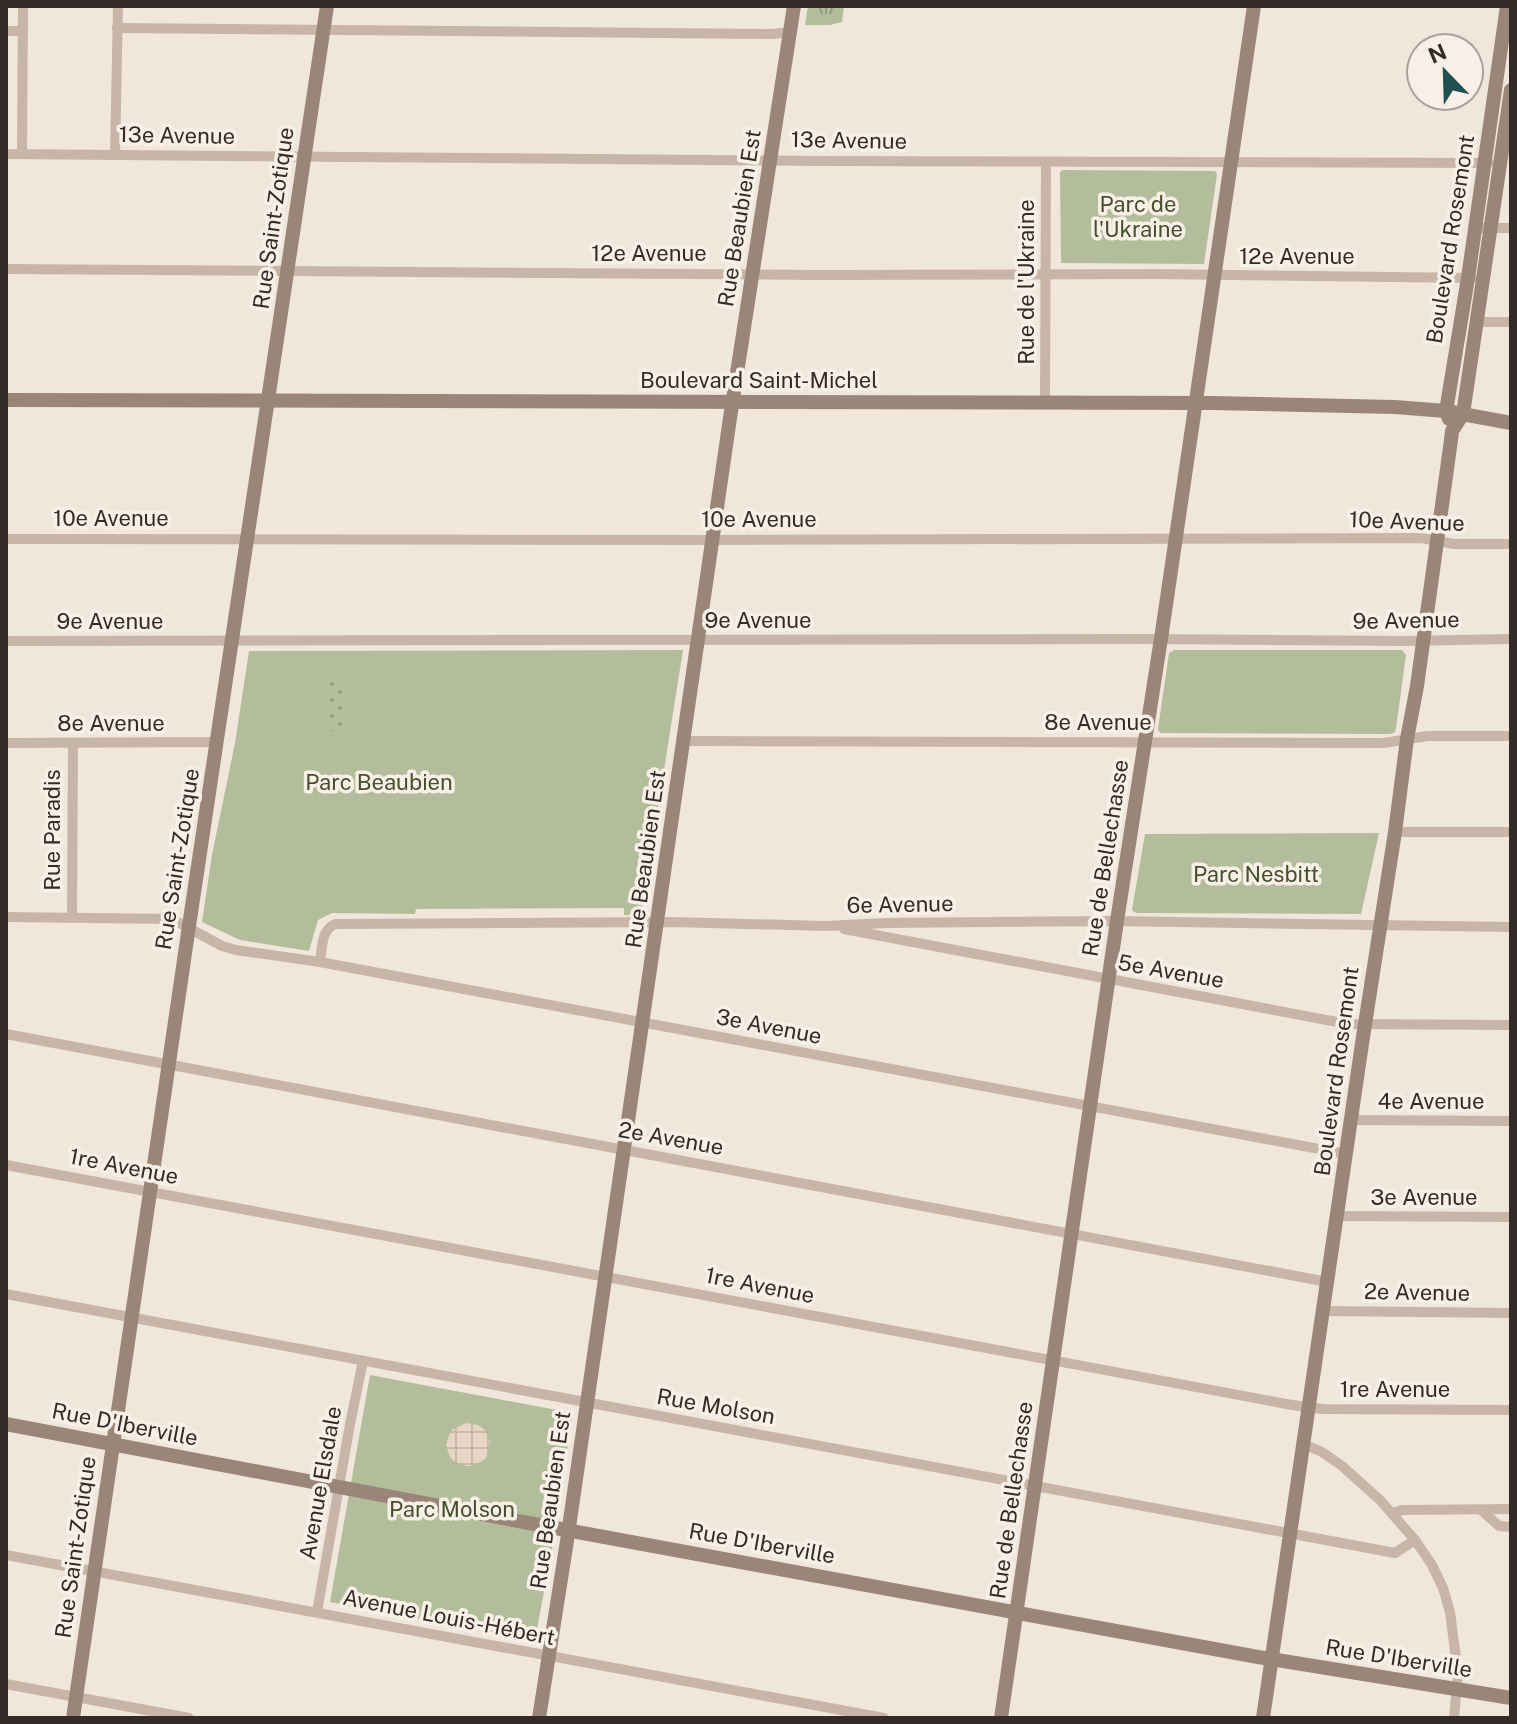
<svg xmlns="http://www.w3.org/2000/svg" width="1517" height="1724" viewBox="0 0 1517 1724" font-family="'Public Sans',sans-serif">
	<defs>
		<pattern id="grass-tufts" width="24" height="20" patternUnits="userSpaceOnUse" patternTransform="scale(2)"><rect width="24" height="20" fill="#b3bd9c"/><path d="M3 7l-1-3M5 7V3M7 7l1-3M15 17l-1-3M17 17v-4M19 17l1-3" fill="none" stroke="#929a7f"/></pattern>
		<pattern id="garden-dots" width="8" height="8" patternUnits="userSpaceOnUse" patternTransform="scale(2)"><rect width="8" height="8" fill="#b3bd9c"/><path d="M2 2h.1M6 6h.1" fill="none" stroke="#929a7f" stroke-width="1.8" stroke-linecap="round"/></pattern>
		<pattern id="plaza-grid" width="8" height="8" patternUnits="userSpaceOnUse" patternTransform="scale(2)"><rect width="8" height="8" fill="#e7d6c3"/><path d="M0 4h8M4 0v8" fill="none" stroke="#c7b8a8"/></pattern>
	</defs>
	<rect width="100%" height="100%" fill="#f0e6db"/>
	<path fill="url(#grass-tufts)" d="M808 6H844L842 22 830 25H805Z"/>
	<g fill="#b3bd9c">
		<path d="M1063 170 1215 171 1217 174 1204 264 1061 263 1060 172Z"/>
		<path d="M683 650 641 915H624V908L416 909 415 914 332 913 318 920 309 951 240 940 202 922 212 855 235 743 249 651Z"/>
		<path d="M1174 650H1402L1406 655 1396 728 1395 732 1390 734 1160 733 1158 729 1169 653Z"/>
		<path d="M1379 833 1361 914 1136 913 1132 910 1145 834Z"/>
		<path d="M370 1375 573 1413 553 1543 535 1640 330 1602Z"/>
	</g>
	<rect fill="url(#garden-dots)" x="329" y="680" width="14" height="51"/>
	<path fill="url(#plaza-grid)" d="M466 1423 478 1425 484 1429 490 1441 488 1455 484 1460 472 1466H466L454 1461 450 1457 446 1446 449 1435 452 1430Z"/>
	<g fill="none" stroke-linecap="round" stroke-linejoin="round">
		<g stroke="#c7b5a8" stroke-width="10">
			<path d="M117 28 773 34 790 32"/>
			<path d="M6 31H23"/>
			<path d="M6 154 822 161 1489 163"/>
			<path d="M22 154 23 6"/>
			<path d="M115 155 118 6"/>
			<path d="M1475 228H1511"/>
			<path d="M6 269 817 275 1154 274 1472 278"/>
			<path d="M1476 322H1511"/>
			<path d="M1045 402 1046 162"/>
			<path d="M6 539 701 540 1421 538 1454 544H1511"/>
			<path d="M6 641 1147 639 1405 641 1511 639"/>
			<path d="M685 741 1384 743 1427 736H1511"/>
			<path d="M6 743 217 742"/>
			<path d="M1395 832H1511"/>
			<path d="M6 917 172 919 222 946 236 950 320 962 1346 1154"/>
			<path d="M72 918 73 743"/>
			<path d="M844 929 1348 1024 1511 1025"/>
			<path d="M320 962C322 949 321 930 335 924L672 922 826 926 887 923 1111 921 1511 927"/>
			<path d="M6 1034 1328 1282"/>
			<path d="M1351 1120 1511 1121"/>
			<path d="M6 1165 1292 1405 1322 1409 1511 1410"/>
			<path d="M1337 1216 1511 1217"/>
			<path d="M6 1294 1395 1553 1415 1540"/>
			<path d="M1323 1311 1511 1313"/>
			<path d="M1303 1444 1322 1452 1342 1466 1380 1500 1415 1540 1432 1565 1443 1588 1450 1612 1458 1674 1454 1718"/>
			<path d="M1481 1510 1499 1526 1511 1527"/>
			<path d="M1393 1513 1402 1510 1511 1509"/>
			<path d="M6 1555 884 1718"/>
			<path d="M317 1612 350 1424 363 1361"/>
			<path d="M6 1684 189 1718"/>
		</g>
		<g stroke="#9a8579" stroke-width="14">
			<path d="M6 400 1211 403 1395 407 1446 411 1511 423"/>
			<path d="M1449 419 1446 411 1450 387 1468 278 1507 6"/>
			<path d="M6 1424 550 1527 1258 1657 1511 1698"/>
			<path d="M73 1718 189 926 327 6"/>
			<path d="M539 1718 567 1541 730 418 794 6"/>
			<path d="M1001 1718 1117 921 1162 632 1254 6"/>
			<path d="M1263 1718 1363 1037 1395 832 1407 739 1417 686 1451 440 1452 431 1463 414 1511 90"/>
		</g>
	</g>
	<g text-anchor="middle" stroke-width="7" stroke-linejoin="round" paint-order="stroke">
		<g font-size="22" fill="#342b28" stroke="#f8f0e7">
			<text transform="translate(177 135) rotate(1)" y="8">13e Avenue</text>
			<text transform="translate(849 140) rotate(1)" y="8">13e Avenue</text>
			<text transform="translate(273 218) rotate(-82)" y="8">Rue Saint-Zotique</text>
			<text transform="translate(739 218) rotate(-81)" y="8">Rue Beaubien Est</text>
			<text transform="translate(1450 239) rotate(-81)" y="8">Boulevard Rosemont</text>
			<text x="649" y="261">12e Avenue</text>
			<text x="1297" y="264">12e Avenue</text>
			<text transform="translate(1026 282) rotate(-90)" y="8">Rue de l'Ukraine</text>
			<text x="759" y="388">Boulevard Saint-Michel</text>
			<text x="111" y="526">10e Avenue</text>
			<text x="759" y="527">10e Avenue</text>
			<text transform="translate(1407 521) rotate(2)" y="8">10e Avenue</text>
			<text x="758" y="628">9e Avenue</text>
			<text transform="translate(1406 620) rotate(-1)" y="8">9e Avenue</text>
			<text x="110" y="629">9e Avenue</text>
			<text x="1098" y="730">8e Avenue</text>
			<text x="111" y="731">8e Avenue</text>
			<text transform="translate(52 830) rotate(-90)" y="8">Rue Paradis</text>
			<text transform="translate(1105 858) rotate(-81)" y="8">Rue de Bellechasse</text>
			<text transform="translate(177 859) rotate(-81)" y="8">Rue Saint-Zotique</text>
			<text transform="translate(645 859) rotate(-82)" y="8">Rue Beaubien Est</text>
			<text transform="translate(900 904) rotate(-1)" y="8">6e Avenue</text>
			<text transform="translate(1171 971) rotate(10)" y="8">5e Avenue</text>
			<text transform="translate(769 1026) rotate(11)" y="8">3e Avenue</text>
			<text transform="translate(1336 1071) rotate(-82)" y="8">Boulevard Rosemont</text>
			<text x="1431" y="1109">4e Avenue</text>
			<text transform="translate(671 1138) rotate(10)" y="8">2e Avenue</text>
			<text transform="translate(124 1166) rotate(11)" y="8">1re Avenue</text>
			<text x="1424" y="1205">3e Avenue</text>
			<text transform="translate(760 1285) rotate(11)" y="8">1re Avenue</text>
			<text transform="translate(1417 1292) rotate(1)" y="8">2e Avenue</text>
			<text x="1395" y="1397">1re Avenue</text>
			<text transform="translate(716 1406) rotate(10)" y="8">Rue Molson</text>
			<text transform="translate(125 1424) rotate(11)" y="8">Rue D'Iberville</text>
			<text transform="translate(320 1483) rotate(-80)" y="8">Avenue Elsdale</text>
			<text transform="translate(550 1500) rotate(-82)" y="8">Rue Beaubien Est</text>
			<text transform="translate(1011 1500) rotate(-82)" y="8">Rue de Bellechasse</text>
			<text transform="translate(762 1543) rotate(10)" y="8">Rue D'Iberville</text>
			<text transform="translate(75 1547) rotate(-82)" y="8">Rue Saint-Zotique</text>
			<text transform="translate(449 1617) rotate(11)" y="8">Avenue Louis-Hébert</text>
			<text transform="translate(1399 1658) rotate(9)" y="8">Rue D'Iberville</text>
		</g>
		<g font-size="22" fill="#44502d" stroke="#f8f0e7">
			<text x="1138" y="212">Parc de<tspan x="1138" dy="25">l'Ukraine</tspan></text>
			<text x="379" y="790">Parc Beaubien</text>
			<text x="1256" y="882">Parc Nesbitt</text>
			<text x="452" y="1517">Parc Molson</text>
		</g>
	</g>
	<rect width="1517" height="1724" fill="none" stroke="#342b28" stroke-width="16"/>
	<g transform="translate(1445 72) rotate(337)"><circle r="38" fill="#f8f0e7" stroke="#aaa19b" stroke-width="2"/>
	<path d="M0-6L14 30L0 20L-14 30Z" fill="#205052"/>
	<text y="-12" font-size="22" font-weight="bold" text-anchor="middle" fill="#342b28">N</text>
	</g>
</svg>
